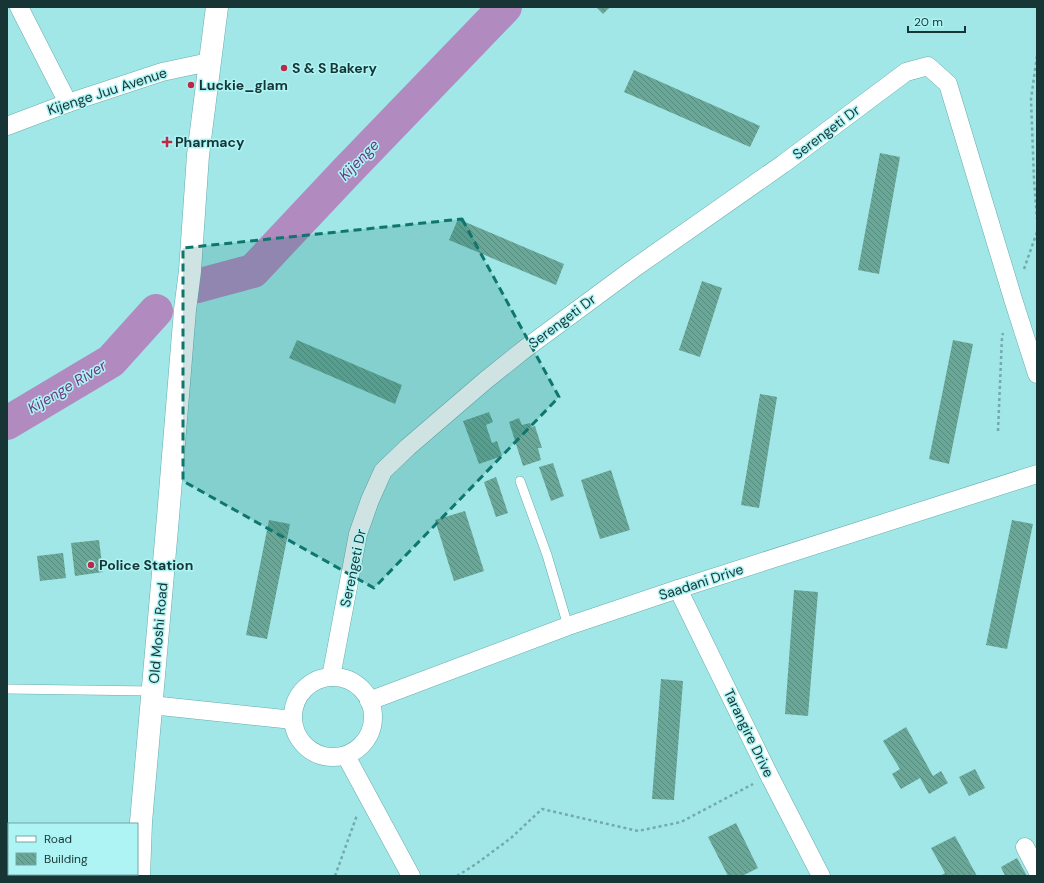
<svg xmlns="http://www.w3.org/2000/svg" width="1044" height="883" viewBox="0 0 1044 883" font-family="'DM Sans',sans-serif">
	<defs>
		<pattern id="building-back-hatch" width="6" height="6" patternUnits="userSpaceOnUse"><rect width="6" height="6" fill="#69a898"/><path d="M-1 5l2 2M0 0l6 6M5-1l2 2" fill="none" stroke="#558a7d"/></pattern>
	</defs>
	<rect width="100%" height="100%" fill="#a1e7e7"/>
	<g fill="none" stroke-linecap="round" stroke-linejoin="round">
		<g stroke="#b18ac0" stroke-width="34">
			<path d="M197 286 253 271 346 172 505 7"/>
			<path d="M7 423 111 361 156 311"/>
		</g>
	</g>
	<g fill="url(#building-back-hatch)">
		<path d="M596 7H610L603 14Z"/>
		<path d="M634 70 760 126 750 147 624 92Z"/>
		<path d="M880 153 900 157 879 274 858 270Z"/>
		<path d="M458 219 564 264 556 285 449 240Z"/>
		<path d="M702 281 722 288 700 357 679 350Z"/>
		<path d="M297 340 402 385 395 404 289 358Z"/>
		<path d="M953 340 973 344 949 464 929 459Z"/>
		<path d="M760 394 777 397 759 508 741 505Z"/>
		<path d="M489 412 493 422 486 425 492 443 497 441 502 456 479 464 463 421Z"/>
		<path d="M519 418 522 425 530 423 532 427 535 426 542 448H538L541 460 523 466 509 422Z"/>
		<path d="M553 463 564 496 551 501 539 467Z"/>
		<path d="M611 470 630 530 600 539 581 480Z"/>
		<path d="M496 477 508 513 496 517 484 482Z"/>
		<path d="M465 511 484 571 454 581 435 520Z"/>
		<path d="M269 520 290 524 267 639 246 635Z"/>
		<path d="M1012 520 1033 524 1007 649 986 645Z"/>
		<path d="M99 540 103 572 75 576 71 543Z"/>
		<path d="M63 553 66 578 40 581 37 556Z"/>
		<path d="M794 590 818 592 808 716 785 714Z"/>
		<path d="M661 679 683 681 674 800 652 799Z"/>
		<path d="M906 727 933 776 941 771 948 783 929 794 920 778 901 789 892 774 900 769 883 741Z"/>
		<path d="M975 769 985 788 969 796 959 777Z"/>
		<path d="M736 823 758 868 742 876H728L708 837Z"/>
		<path d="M7 827H9V874H16L15 876H7Z"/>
		<path d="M955 836 977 876H940L945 873 931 848Z"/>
		<path d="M1017 858 1027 876H1005L1001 867Z"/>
	</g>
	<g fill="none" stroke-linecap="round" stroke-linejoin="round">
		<defs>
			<g id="service">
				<path d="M520 481 547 555 568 626"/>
				<path d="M7 689 152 691"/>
			</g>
			<g id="minor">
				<path d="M19 7 68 103"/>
				<path d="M7 126 68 103 162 72 209 62"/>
				<path d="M678 589 769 775 821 876"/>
				<path d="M331 677 358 534 370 500 383 471 408 447 486 380 526 348 633 269 783 164 906 72 928 66 948 84 1013 299 1037 374"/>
				<circle cx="333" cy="717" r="40"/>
				<path d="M369 701 568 626 678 589 1037 474"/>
				<path d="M151 705 293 720"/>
				<path d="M346 756 411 876"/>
				<path d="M1025 847 1037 870"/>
			</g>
			<path id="secondary" d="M139 876 141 822 168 517 185 310 190 271 198 155 217 7"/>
		</defs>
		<use href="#service" stroke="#68acad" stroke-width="10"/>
		<use href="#minor" stroke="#68acad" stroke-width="19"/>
		<use href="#secondary" stroke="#68acad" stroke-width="23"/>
		<g stroke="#73abab" stroke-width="2.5" stroke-dasharray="3 3" stroke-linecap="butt">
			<path d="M1037 56 1031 99 1034 180 1037 219"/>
			<path d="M1024 269 1037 232"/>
			<path d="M998 431 1002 337 1003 333"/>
			<path d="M335 876 357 815"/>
			<path d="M457 876 476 864 511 838 542 809 638 831 681 822 753 784"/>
		</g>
		<use href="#service" stroke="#fff" stroke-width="9"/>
		<use href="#minor" stroke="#fff" stroke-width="18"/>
		<use href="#secondary" stroke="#fff" stroke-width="22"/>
	</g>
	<path fill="#0f766e" fill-opacity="0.2" stroke="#0f766e" stroke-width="3" stroke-dasharray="8 5" stroke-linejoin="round" d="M462 219 559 397 374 588 183 481V248Z"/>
	<g fill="#bb2a44" stroke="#aef4f5" stroke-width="1.5">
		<circle cx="284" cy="68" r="4"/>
		<circle cx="191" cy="85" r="4"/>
		<path d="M165 136h4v4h4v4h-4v4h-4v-4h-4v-4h4z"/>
		<circle cx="91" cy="565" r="4"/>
	</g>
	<g text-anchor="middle" stroke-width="3" stroke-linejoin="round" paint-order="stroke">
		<g font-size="14" font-weight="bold" fill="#183535" stroke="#aef4f5" text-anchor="start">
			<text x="292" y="73">S &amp; S Bakery</text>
			<text x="199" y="90">Luckie_glam</text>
			<text x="175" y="147">Pharmacy</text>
			<text x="99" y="570">Police Station</text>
		</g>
		<g font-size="14" fill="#183535" stroke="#aef4f5">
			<text transform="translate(107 91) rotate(-18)" y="5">Kijenge Juu Avenue</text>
			<text transform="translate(826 132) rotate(-37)" y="5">Serengeti Dr</text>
			<text transform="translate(562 321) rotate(-37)" y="5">Serengeti Dr</text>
			<text transform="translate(353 568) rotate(-78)" y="5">Serengeti Dr</text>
			<text transform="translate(701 582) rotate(-18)" y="5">Saadani Drive</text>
			<text transform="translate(158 633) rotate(-85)" y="5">Old Moshi Road</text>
			<text transform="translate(749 733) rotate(64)" y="5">Tarangire Drive</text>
		</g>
		<g font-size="15" font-style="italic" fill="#6d3b7e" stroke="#aef4f5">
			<text transform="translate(359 160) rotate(-46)" y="5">Kijenge</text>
			<text transform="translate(67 387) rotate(-31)" y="5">Kijenge River</text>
		</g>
	</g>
	<rect width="1044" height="883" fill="none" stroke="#183535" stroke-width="16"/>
	<rect x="8" y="823" width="130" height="52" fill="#aef4f5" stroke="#72a8a8"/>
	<rect x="16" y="836" width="20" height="6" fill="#ffffff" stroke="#72a8a8"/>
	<text x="44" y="843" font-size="12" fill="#183535">Road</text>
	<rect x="16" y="853" width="20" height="12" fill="url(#building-back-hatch)" stroke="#72a8a8"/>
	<text x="44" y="863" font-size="12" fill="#183535">Building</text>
	<path d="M908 26v6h57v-6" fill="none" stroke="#183535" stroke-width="2"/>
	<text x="914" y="26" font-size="12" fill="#183535" stroke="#aef4f5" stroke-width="3" paint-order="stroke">20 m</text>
</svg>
